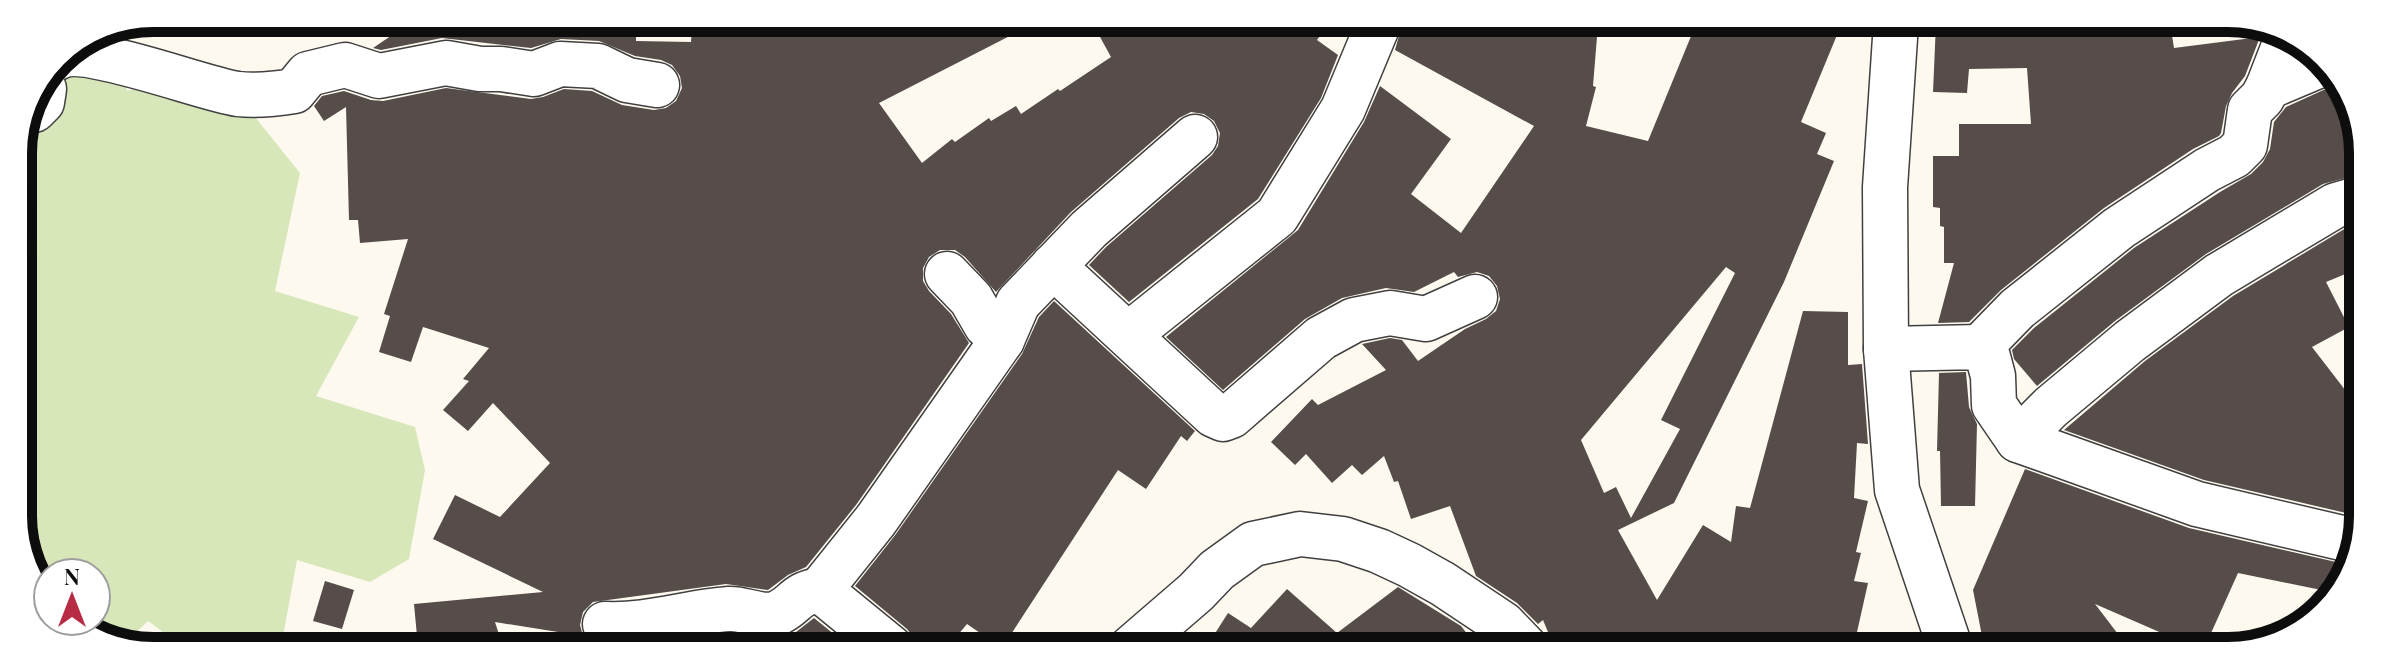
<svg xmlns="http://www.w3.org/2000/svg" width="2381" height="669" viewBox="0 0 2381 669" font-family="'Playfair Display',serif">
	<rect width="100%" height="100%" fill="#fef9ef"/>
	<path fill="#d7e7ba" d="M102 28H115L127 91 214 66 300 173 275 291 359 317 316 396 415 427 425 470 409 559 370 582 297 560 281 647H183L148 621 121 647H119L74 621H96V573H48V594L21 543 18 145 58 57Z"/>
	<g fill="#564d4a" fill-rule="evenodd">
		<path d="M1936 23H2170L2174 48 2260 37 2245 76 2232 93 2226 106 2221 133 2219 136 2193 149 2104 208 2001 290 1969 322 1938 323 1954 263H1944V227L1940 226V208L1933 207V156H1959V124H2031L2027 68 1969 69 1967 93 1933 92Z"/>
		<path d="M1525 24 1521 32 1597 37 1593 86 1596 87 1586 126 1648 141 1696 24H1810L1837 35 1801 122 1826 133 1817 154 1834 161 1784 282 1674 503 1618 530 1657 600 1703 525 1731 542 1736 506 1750 508 1803 311 1848 312V365L1862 364 1868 444 1857 443 1854 498 1868 501 1856 552 1861 553 1854 581 1868 583 1853 650 1555 649 1543 620 1538 624 1517 603 1476 576 1450 506 1411 519 1398 481 1394 482 1384 456 1362 475 1352 465 1332 483 1306 454 1295 465 1271 442 1312 399 1318 405 1386 370 1362 344 1390 338 1402 340 1418 361 1465 329 1486 319 1496 311 1500 299 1497 286 1489 276 1477 272 1458 277 1454 272 1414 292 1386 288 1342 298 1305 319 1223 390 1166 337 1298 230 1364 122 1380 86 1451 139 1411 194 1461 233 1534 126 1395 50 1402 25ZM1726 267 1735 273 1661 420 1680 429 1631 518 1616 487 1604 493 1581 440Z"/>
		<path d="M1327 25 1317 40 1338 55 1321 98 1258 199 1129 302 1089 265 1106 247 1212 155 1218 146 1220 133 1214 121 1204 114 1191 112 1179 118 1071 212 996 292 965 257 955 250H940L929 257 923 268V281L929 291 951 314 969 343 856 505 806 567 788 575 768 590 726 584 593 602 583 612 580 625 583 636 495 622 503 647H418L414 604 543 592 433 539 455 495 500 517 550 463 493 403 468 431 443 410 469 381 463 379 489 348 423 327 411 362 379 352 390 316 384 314 408 239 360 243 358 220H349L346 107 324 121 314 106 322 96 344 91 371 100 383 101 446 88 531 99 543 97 564 89 592 91 622 105 654 110 666 108 676 101 682 88 680 76 672 65 661 60 635 56 599 41 561 39 531 48 442 38 381 50 373 48 404 27H591L592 35 636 36V41L691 42 692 28 746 30V26H1029L879 103 922 163 952 139 955 142 989 118 991 121 1016 106 1021 114 1058 89 1060 91 1111 57 1094 26Z"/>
		<path d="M2339 83 2360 127V174L2323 184 2206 254 2115 321 2037 386 2014 359 2012 350 2034 328 2134 248 2220 192 2251 174 2263 162 2270 149 2274 122 2286 107Z"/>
		<path d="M2360 224V268L2326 282 2349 327 2312 347 2359 408V516L2204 480 2064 430 2145 361 2233 296 2346 228Z"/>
		<path d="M1054 301 1195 431 1187 441 1181 436 1146 489 1118 470 1002 648 967 624 947 648H915L914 638 907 629 855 586 896 534 1022 354 1039 317Z"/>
		<path d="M1966 372 1969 407 1977 424 1975 506H1941L1940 451H1937L1939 373Z"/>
		<path d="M2025 469 2189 528 2349 565 2331 592 2238 573 2203 651 2095 604 2131 651 1996 650 1992 635 1982 636 1973 590Z"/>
		<path d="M325 581 354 590 342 629 313 621Z"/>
		<path d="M1398 587 1461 626 1479 649H1205L1228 613 1251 628 1287 589 1337 633Z"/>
		<path d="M814 618 851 648H641L730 634 763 640 778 639 796 632Z"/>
	</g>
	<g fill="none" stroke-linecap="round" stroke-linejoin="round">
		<defs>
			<g id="minor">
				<path d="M1896 23 1885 187 1886 349 1897 490 1951 650"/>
				<path d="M57 58C84 42 202 89 238 94 257 96 275 94 294 91L308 74 345 65 379 76 446 63 480 69H501L534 74 560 64 598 66 627 80 657 85"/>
				<path d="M2268 87 2327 62"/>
				<path d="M34 110 42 102 44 89"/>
				<path d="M1053 266 1214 415 1223 419 1231 416 1321 338 1354 320 1390 313 1426 319 1475 297"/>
				<path d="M947 274 971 299 986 325 1002 340"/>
				<path d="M1128 335 1277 216 1343 109 1378 25"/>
				<path d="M1980 347 2017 309 2119 228 2207 170 2234 156 2245 145 2250 110 2262 98 2268 87 2287 38"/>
				<path d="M1886 349 1980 347 1988 357 1993 376 1994 405 2018 440 2197 504 2359 542"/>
				<path d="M2018 440 2051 407 2130 341 2219 275 2336 205 2360 198"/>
				<path d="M605 624C648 626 687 612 729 609 744 608 762 619 778 613 797 604 794 594 820 590"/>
				<path d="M891 648 820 590 876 520 1002 340 1018 303 1089 229 1195 137"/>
				<path d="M1130 649 1196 592 1217 570 1253 544 1300 534 1343 539 1379 551 1409 565 1443 584 1503 624 1527 649"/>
			</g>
		</defs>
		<use href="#minor" stroke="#404040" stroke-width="47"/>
		<use href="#minor" stroke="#fff" stroke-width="44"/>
	</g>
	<path d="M0 0H2381V669H0ZM153 32H2228A121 121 0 0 1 2349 153V516A121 121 0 0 1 2228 637H153A121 121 0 0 1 32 516V153A121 121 0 0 1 153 32Z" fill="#fff" fill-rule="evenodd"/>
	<path fill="none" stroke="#0d0d0d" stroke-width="10" d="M153 32H2228A121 121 0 0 1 2349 153V516A121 121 0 0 1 2228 637H153A121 121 0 0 1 32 516V153A121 121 0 0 1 153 32Z"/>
	<g transform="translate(72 597)"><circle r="38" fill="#ffffff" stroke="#9e9e9e" stroke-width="2"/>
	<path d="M0-6L14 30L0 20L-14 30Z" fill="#b72b44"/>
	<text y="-12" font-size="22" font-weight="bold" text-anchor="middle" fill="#0d0d0d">N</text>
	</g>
</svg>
